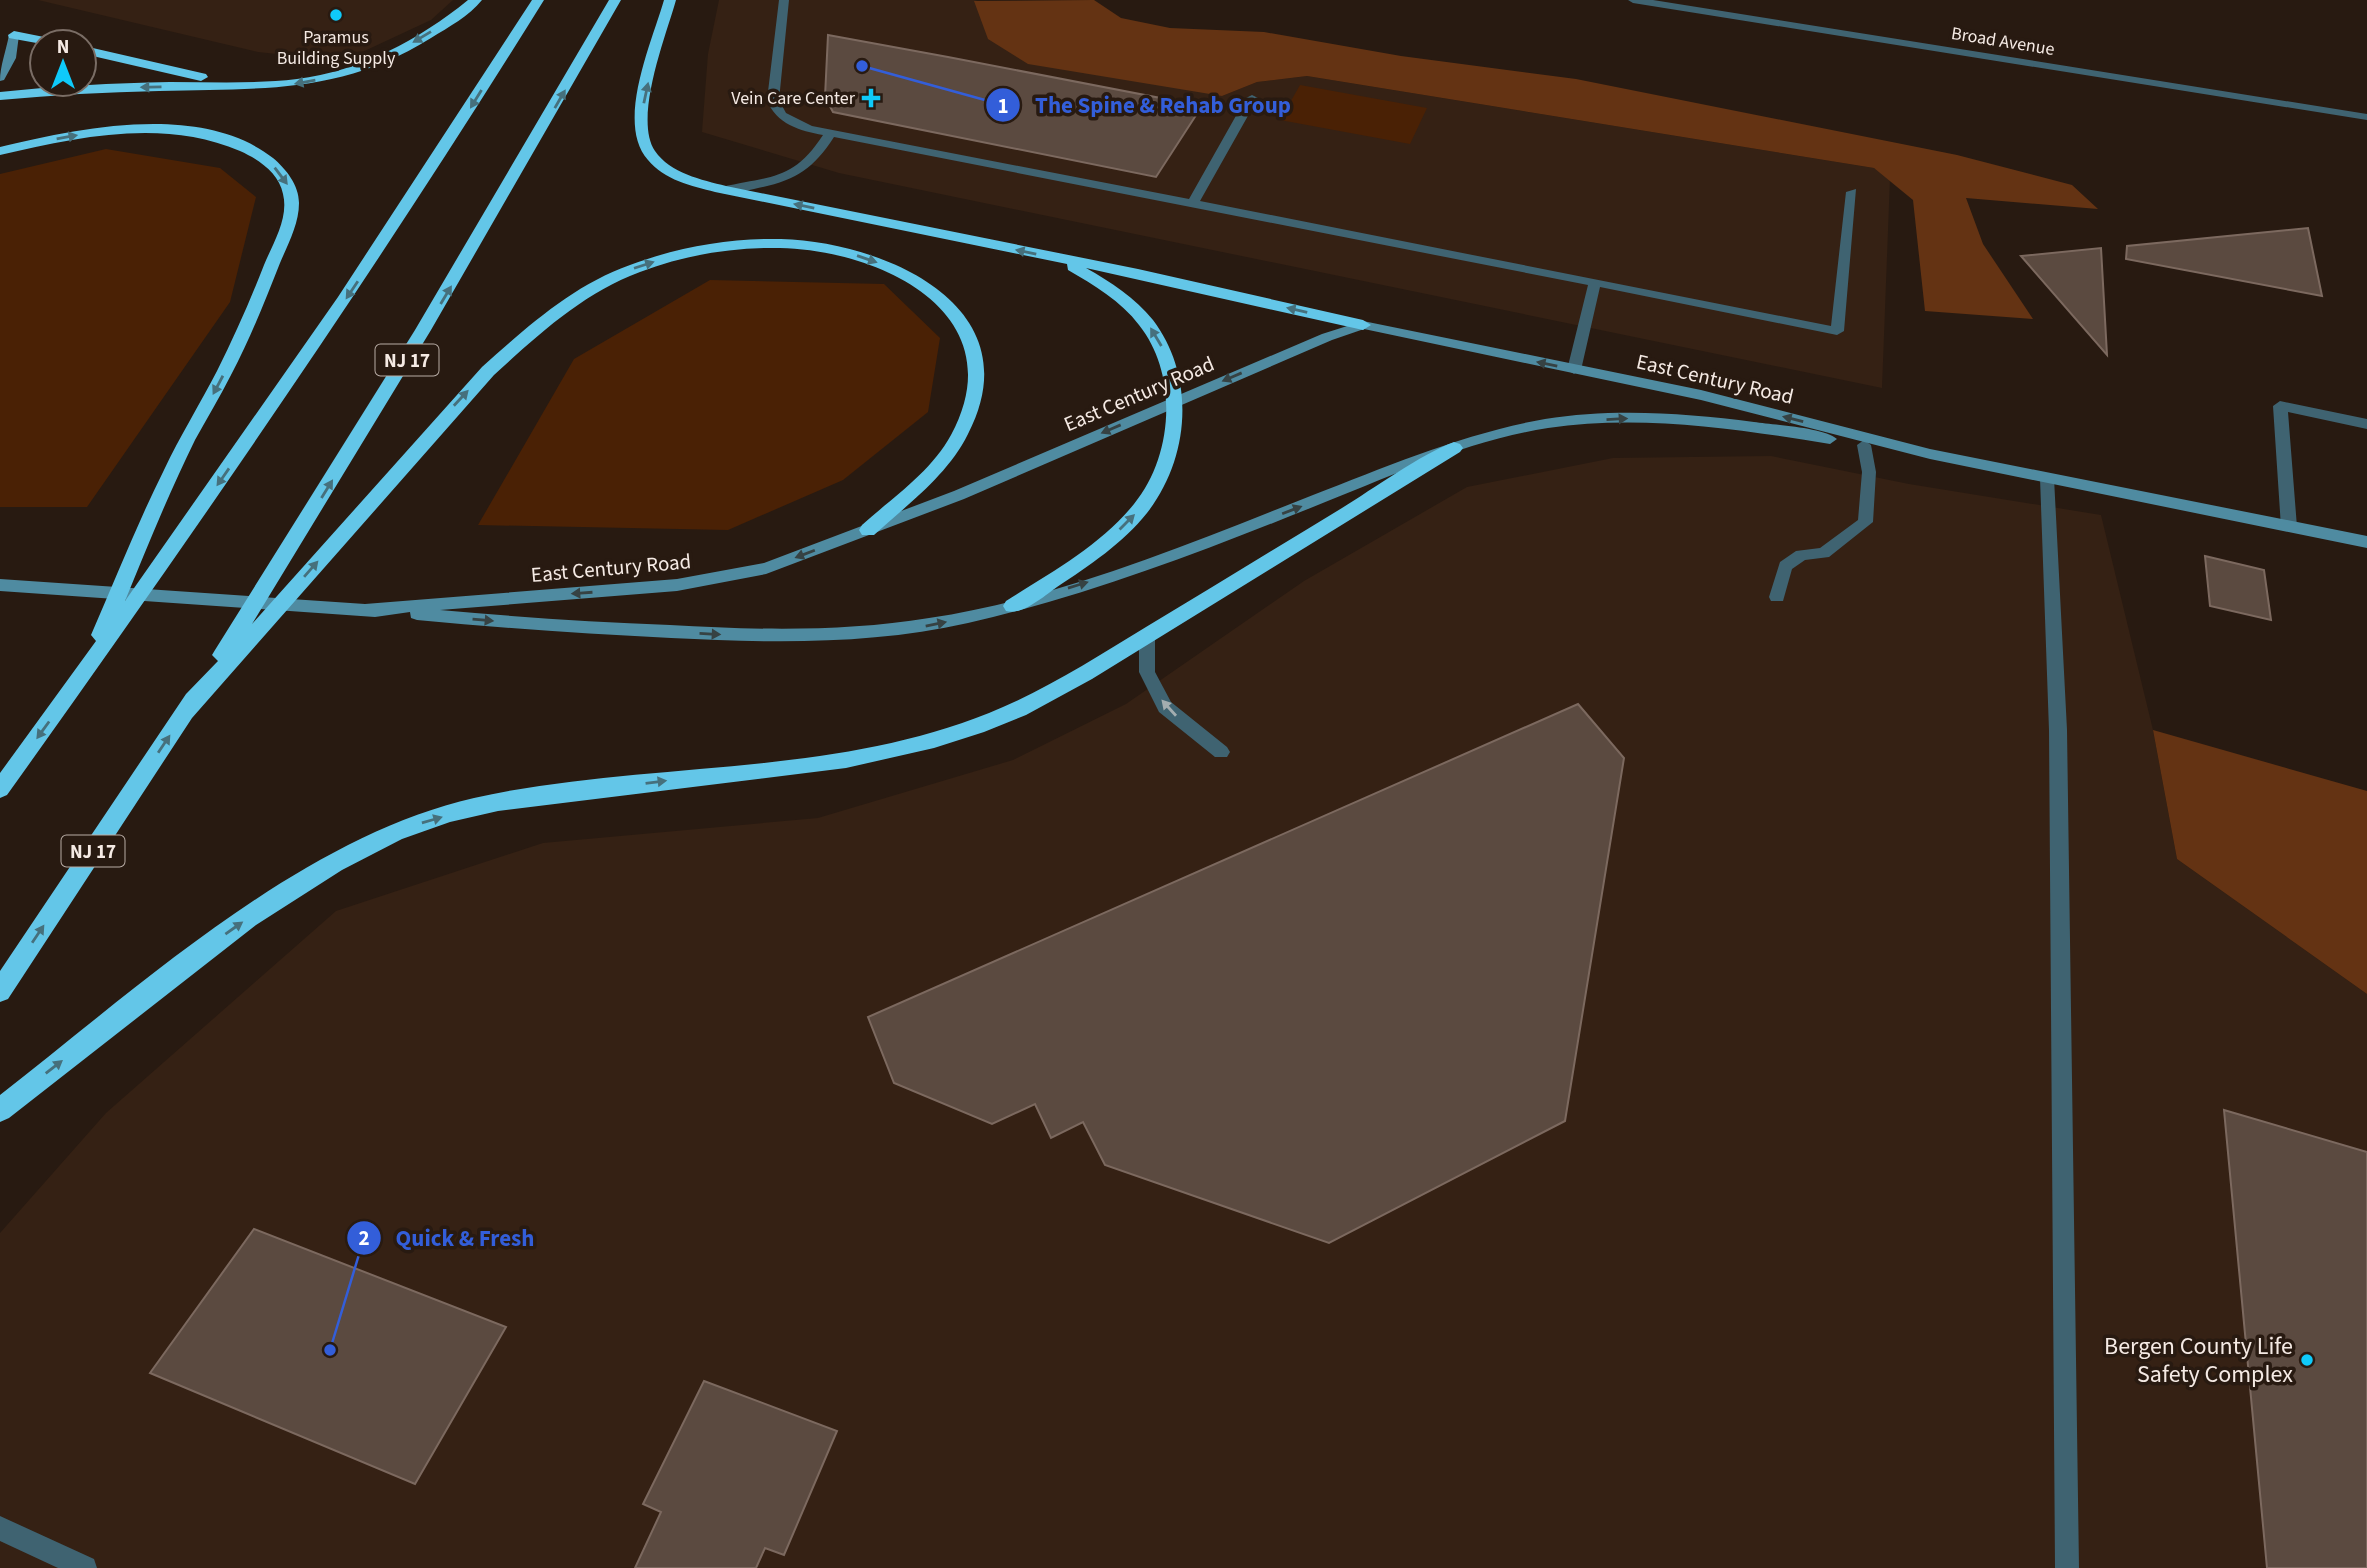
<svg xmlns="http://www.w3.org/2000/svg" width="2367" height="1568" viewBox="0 0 2367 1568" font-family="'Source Sans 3',sans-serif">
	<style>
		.built { fill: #352114 }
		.green { fill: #4a2105 }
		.forest { fill: #643313 }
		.building { fill: #5b4a40; stroke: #7c695f; stroke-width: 2 }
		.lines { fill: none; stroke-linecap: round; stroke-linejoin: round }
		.lane { fill: #3f6371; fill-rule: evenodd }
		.street { fill: #3f6371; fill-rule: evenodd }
		.secondary { fill: #4f8ba1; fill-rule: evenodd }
		.highway { fill: #63c6e8; fill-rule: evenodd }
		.oneway { fill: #46707c }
		.oneway2 { fill: #364243 }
		.oneway3 { fill: #a3adb0 }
		.poi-dot { fill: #0fcafa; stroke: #281a11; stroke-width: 2.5 }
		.labels { text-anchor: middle; stroke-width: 7; stroke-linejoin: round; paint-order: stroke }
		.far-poi-label { font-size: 18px; fill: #f5eae4; stroke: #281a11 }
		.far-street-label { font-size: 18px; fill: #f5eae4; stroke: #281a11 }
		.shield { fill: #281a11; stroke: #b8aca5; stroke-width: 2 }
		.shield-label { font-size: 19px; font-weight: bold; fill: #f5eae4 }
		.street-label { font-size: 21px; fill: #f5eae4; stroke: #281a11 }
		.near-poi-label { font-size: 24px; fill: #f5eae4; stroke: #281a11; text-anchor: end }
		.leader { fill: none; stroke: #335ed9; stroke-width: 2.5 }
		.callout-dot { fill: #335ed9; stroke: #281a11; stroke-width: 2.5 }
		.mark-label { font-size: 21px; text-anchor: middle; font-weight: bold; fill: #fff }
		.callout-label { font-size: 23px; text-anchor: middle; font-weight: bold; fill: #335ed9; stroke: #281a11; stroke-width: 7; stroke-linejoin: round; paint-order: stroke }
	</style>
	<rect width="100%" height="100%" fill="#281a11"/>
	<path class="built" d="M 38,0 L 453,0 L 431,20 L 343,61 L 258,52 Z
		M 719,0 L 975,0 L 1222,96 L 1257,82 L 1307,76 L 1874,168 L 1890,178 L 1882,388 L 839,173 L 702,132 L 708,54 Z
		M 1771,456 L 1909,484 L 2101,515 L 2153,730 L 2177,859 L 2367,994 L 2367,1568 L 0,1568 L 0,1233 L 106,1113 L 336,911 L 543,843 L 818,818 L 1013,760 L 1126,704 L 1304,581 L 1467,487 L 1613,458 Z"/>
	<path class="green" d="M 1300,85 L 1427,108 L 1410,144 L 1280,120 Z
		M 106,149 L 220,168 L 256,197 L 230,302 L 87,507 L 0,507 L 0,174 Z
		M 710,280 L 884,284 L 940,338 L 928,412 L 843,480 L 728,530 L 478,525 L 574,359 Z"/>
	<path class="forest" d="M 1094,0 L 1121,18 L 1170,28 L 1264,32 L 1401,56 L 1576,79 L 1957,155 L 2072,185 L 2098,209 L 1966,198 L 1983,244 L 2033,319 L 1925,311 L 1913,200 L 1874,168 L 1307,76 L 1257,82 L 1222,96 L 1028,64 L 988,39 L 974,1 Z
		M 2153,730 L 2367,791 L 2367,994 L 2177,859 Z"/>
	<path class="building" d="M 828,35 L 948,57 L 1202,106 L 1156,177 L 833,112 L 825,97 Z
		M 2308,228 L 2322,296 L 2126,259 L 2127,246 Z
		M 2101,248 L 2107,355 L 2021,256 Z
		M 2205,556 L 2264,570 L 2271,620 L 2210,606 Z
		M 1578,704 L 1624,758 L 1565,1121 L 1329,1243 L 1105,1165 L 1083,1122 L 1051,1138 L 1035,1104 L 992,1124 L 894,1083 L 868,1017 Z
		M 2224,1110 L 2367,1152 L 2367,1568 L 2267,1568 Z
		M 254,1229 L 506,1327 L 415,1484 L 150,1373 Z
		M 704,1381 L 837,1431 L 784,1555 L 765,1548 L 756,1568 L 635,1568 L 661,1512 L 643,1504 Z"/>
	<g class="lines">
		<path class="lane" d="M 779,0 L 789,0 L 779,100 L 786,113 L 812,126 L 1189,199 L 1246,98 L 1252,95 L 1258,98 L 1200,201 L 1831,326 L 1846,192 L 1856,189 L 1844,331 L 1837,335 L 1600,287 L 1581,370 L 1574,374 L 1567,370 L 1588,285 L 834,137 C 812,171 794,181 754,189 C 744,191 732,194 722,193 L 722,187 C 770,176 793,181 823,135 C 800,131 776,124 767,100 Z
			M 1864,440 L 1871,445 L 1876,472 L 1873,522 L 1829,557 L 1805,560 L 1792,569 L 1783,601 L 1771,601 L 1769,597 L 1780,562 L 1796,551 L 1820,548 L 1858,520 L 1862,472 L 1857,445 Z
			M 2047,473 L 2054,478 L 2067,730 L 2079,1568 L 2055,1568 L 2049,730 L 2040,478 Z
			M 1147,629 L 1155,635 L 1155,672 L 1171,702 L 1227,747 L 1230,752 L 1227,757 L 1215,757 L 1159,712 L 1139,672 L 1139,635 Z
			M 0,1516 L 94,1559 L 97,1568 L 58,1568 L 0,1541 Z"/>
		<path class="street" d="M 1628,0 L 1653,0 L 2367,114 L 2367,120 L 1633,3 Z
			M 2280,401 L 2367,419 L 2367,429 L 2288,412 L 2297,527 L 2289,532 L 2281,527 L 2273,406 Z"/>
		<path class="secondary" d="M 14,32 L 19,35 L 16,58 L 4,80 L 0,81 C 0,66 6,51 9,35 Z
			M 1363,321 L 1701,390 L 1930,449 L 2367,536 L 2367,548 L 1930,459 L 1701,400 L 1364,329 L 1332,340 L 964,499 L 766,574 L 677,591 L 440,610 C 517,617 593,622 670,625 C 757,630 843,632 929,618 C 1061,598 1189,544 1313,495 C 1388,466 1465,433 1545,419 C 1613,408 1686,413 1754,422 C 1774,425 1823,427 1837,439 L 1830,444 C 1738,429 1641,414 1548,428 C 1466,441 1389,477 1313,507 C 1201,552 1087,596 968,623 C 871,645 771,643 671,638 C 586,634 502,628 417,620 L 411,618 L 410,612 L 375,617 L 0,591 L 0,579 L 365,604 L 677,579 L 764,563 L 954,491 L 1322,334 Z"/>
		<path class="highway" d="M 468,0 L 482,0 C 469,16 449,27 431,38 C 340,95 261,88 159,91 C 106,92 53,95 0,100 L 0,92 C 56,86 113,83 170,82 C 212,82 255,84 297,79 C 360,71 419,40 468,0 Z
			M 532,0 L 544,0 C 375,272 193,535 7,795 L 0,798 L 0,773 L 96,641 L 91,635 C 115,580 137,524 164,470 C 180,436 200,404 217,371 C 234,337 250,301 264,265 C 273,243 289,218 283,194 C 279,173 258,159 240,151 C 163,118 78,137 0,155 L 0,147 C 81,128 201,102 273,158 C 286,169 299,185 299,203 C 299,224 288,244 280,263 C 265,301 250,339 231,375 C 220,397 207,418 195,440 C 169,493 147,547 125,601 L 338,297 Z
			M 609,0 L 621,0 L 431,330 L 252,624 L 482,367 C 527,327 573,285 630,265 C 678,247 730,238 781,239 C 884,242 1034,306 968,434 C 947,476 908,504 874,535 L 862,535 L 859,530 L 862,525 C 892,498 931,472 951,435 C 1016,314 881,250 780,248 C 733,247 684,255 640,272 C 583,293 538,335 494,375 L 192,718 L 8,999 L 0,1002 L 0,971 L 186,694 L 218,661 L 212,655 L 215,650 L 415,330 Z
			M 664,0 L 676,0 C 666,36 633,118 655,151 C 670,173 702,180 726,186 L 1138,269 L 1363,320 L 1371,325 L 1363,330 L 1086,268 C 1111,282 1135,298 1153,320 C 1196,377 1190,458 1147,513 C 1123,543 1089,566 1057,587 C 1044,596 1022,616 1006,611 L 1003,606 L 1006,601 C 1050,573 1100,546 1134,504 C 1173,457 1179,375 1139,325 C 1121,301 1094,285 1068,270 L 1067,264 L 715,192 C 692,186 664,180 648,160 C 615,123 652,42 664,0 Z
			M 14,31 L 54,39 L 55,42 L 42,42 L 42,44 L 9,38 L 8,35 Z
			M 84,46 L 206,74 L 208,77 L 201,81 L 84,54 Z
			M 1454,442 L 1460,444 L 1463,448 L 1460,452 L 1092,679 L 1026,715 L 984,732 L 934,748 L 846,768 L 498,811 L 450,822 L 402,839 L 342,870 L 256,925 L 9,1118 L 0,1122 L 0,1095 C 139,987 300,838 474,798 C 643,760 825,779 989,713 C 1044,691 1095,658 1146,627 C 1211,588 1276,548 1342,508 C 1373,489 1421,454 1454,442 Z"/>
	</g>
	<defs><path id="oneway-solid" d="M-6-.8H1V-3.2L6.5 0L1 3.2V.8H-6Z" transform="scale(1.75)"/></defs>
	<g class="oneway">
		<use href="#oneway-solid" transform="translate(422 37) rotate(149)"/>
		<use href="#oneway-solid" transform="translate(305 82) rotate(170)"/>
		<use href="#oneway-solid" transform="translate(151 87) rotate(179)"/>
		<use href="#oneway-solid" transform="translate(646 93) rotate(-78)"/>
		<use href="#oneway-solid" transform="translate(476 99) rotate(122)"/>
		<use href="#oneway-solid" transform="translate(560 99) rotate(-60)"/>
		<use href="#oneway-solid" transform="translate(67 137) rotate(-10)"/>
		<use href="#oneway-solid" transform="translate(281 176) rotate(53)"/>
		<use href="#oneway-solid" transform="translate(804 206) rotate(-168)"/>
		<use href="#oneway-solid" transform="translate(1026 252) rotate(-168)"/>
		<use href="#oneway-solid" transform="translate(867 259) rotate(19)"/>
		<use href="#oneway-solid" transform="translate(644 265) rotate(-18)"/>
		<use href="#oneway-solid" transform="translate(352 290) rotate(124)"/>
		<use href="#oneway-solid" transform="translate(446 295) rotate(-59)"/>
		<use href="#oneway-solid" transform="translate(1297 310) rotate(-167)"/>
		<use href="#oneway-solid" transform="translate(1156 337) rotate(-121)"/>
		<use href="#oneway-solid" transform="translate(218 385) rotate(118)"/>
		<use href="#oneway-solid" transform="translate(461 398) rotate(-47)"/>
		<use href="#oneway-solid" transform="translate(223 477) rotate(125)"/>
		<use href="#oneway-solid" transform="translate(327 489) rotate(-58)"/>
		<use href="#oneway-solid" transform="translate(1127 522) rotate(-45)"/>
		<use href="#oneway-solid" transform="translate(311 569) rotate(-49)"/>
		<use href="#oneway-solid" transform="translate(43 730) rotate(126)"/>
		<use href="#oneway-solid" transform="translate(164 744) rotate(-56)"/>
		<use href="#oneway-solid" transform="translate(656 782) rotate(-7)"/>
		<use href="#oneway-solid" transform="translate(432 820) rotate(-16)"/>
		<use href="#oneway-solid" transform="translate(234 928) rotate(-35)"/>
		<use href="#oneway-solid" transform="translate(38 934) rotate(-56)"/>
		<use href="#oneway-solid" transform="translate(54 1067) rotate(-38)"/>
	</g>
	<g class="oneway2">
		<use href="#oneway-solid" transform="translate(1547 364) rotate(-168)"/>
		<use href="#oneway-solid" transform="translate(1232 377) rotate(157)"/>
		<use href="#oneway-solid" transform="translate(1617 419) rotate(-3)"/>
		<use href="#oneway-solid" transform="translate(1793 419) rotate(-166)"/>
		<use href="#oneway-solid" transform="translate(1111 429) rotate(157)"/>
		<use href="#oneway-solid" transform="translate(1292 510) rotate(-21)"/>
		<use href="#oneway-solid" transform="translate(805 554) rotate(159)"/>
		<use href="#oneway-solid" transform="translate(1078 585) rotate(-17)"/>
		<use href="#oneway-solid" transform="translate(582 593) rotate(176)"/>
		<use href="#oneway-solid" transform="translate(483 620) rotate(5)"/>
		<use href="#oneway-solid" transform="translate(936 624) rotate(-11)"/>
		<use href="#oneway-solid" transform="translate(710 634) rotate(3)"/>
	</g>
	<use class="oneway3" href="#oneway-solid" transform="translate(1169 708) rotate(-132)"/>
	<g class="poi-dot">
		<circle cx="336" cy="15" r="7"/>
		<path d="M867.5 87.5h7v7h7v7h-7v7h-7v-7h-7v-7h7z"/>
		<circle cx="2307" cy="1360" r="7"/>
	</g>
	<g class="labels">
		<g class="far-poi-label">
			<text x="336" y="43">Paramus<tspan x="336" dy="21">Building Supply</tspan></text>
			<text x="855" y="104" text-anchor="end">Vein Care Center</text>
		</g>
		<g class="far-street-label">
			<text transform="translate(2003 41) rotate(9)" y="6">Broad Avenue</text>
		</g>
		<g class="shield">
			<rect x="375.5" y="344.5" width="63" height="31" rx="5"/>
			<rect x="61.5" y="835.5" width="63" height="31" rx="5"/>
		</g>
		<g class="shield-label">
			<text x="407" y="367">NJ 17</text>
			<text x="93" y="858">NJ 17</text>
		</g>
		<g class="street-label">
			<text transform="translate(1715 379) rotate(13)" y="7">East Century Road</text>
			<text transform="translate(1139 394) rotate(-23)" y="7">East Century Road</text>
			<text transform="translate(611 568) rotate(-5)" y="7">East Century Road</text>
		</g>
		<g class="near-poi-label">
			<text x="2293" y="1354">Bergen County Life<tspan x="2293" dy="28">Safety Complex</tspan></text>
		</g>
	</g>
	<path class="leader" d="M862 66L1003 105M330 1350L364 1238"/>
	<g class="callout-dot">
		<circle cx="862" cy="66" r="7"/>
		<circle cx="330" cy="1350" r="7"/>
		<circle cx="1003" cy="105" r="18"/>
		<circle cx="364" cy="1238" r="18"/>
	</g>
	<g class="mark-label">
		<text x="1003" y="113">1</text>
		<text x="364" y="1245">2</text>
	</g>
	<g class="callout-label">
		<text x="1163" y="113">The Spine &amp; Rehab Group</text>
		<text x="465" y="1246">Quick &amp; Fresh</text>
	</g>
	<g transform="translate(63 63)"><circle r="33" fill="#281a11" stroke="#7a6d65" stroke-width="2"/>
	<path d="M0-5L12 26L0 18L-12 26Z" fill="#0fcafa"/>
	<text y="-10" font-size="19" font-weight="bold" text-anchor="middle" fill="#f5eae4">N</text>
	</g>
</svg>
